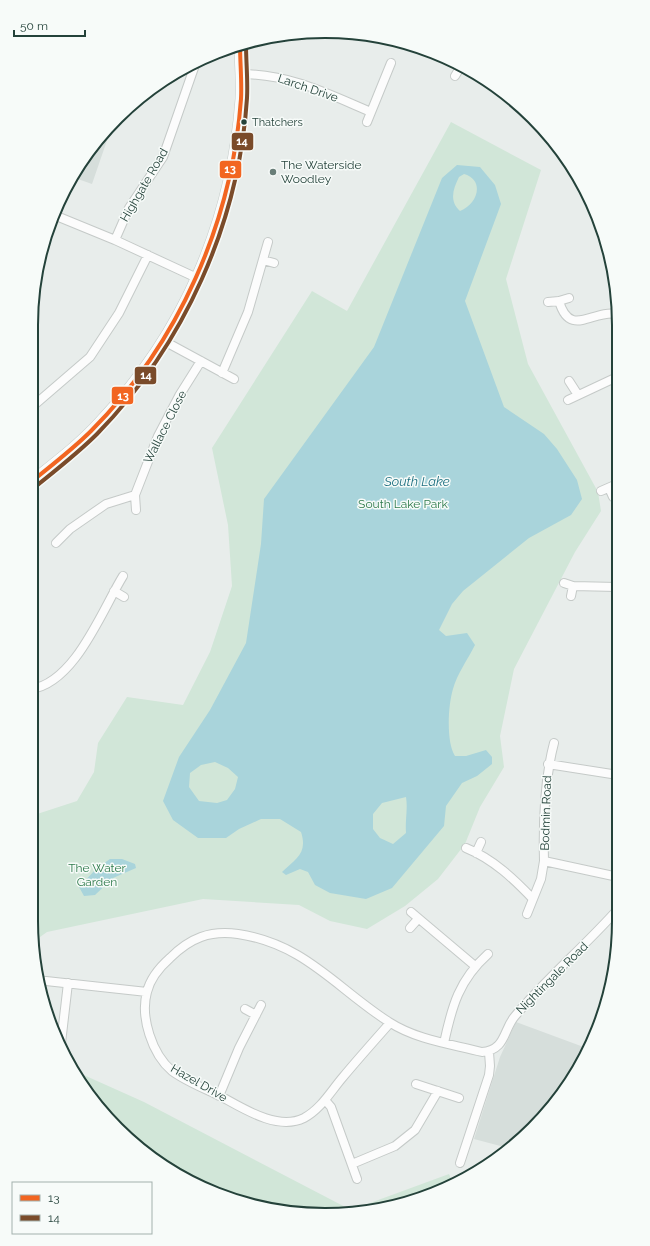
<svg xmlns="http://www.w3.org/2000/svg" width="650" height="1246" viewBox="0 0 650 1246" font-family="Raleway,sans-serif">
	<style>
		.built { fill: #d6dedb }
		.green { fill: #d1e6d8 }
		.water { fill: #a9d4db; fill-rule: evenodd }
		.lines { fill: none; stroke-linecap: round; stroke-linejoin: round }
		.street-casing { stroke: #c5cac8; stroke-width: 10 }
		.secondary-casing { stroke: #c3cbc8; stroke-width: 12 }
		.street { stroke: #fcfcfc; stroke-width: 8 }
		.secondary { stroke: #fcfcfc; stroke-width: 11 }
		.bus-1-casing { stroke: #f7fbf9; stroke-width: 7 }
		.bus-2-casing { stroke: #f7fbf9; stroke-width: 7 }
		.bus-1 { stroke: #f26521; stroke-width: 4 }
		.bus-2 { stroke: #7a4b2a; stroke-width: 4 }
		.bus-dot { fill: #24423a; stroke: #f7fbf9; stroke-width: 1.5 }
		.poi-dot { fill: #697e78; stroke: #f7fbf9; stroke-width: 1.5 }
		.labels { text-anchor: middle; stroke-width: 3; stroke-linejoin: round; paint-order: stroke }
		.bus-label { font-size: 11px; fill: #24423a; stroke: #f7fbf9; text-anchor: start }
		.street-label { font-size: 12px; fill: #24423a; stroke: #f7fbf9 }
		.poi-label { font-size: 12px; fill: #24423a; stroke: #f7fbf9; text-anchor: start }
		.park-label { font-size: 12px; fill: #2d7a4b; stroke: #f7fbf9 }
		.water-label { font-size: 13px; font-style: italic; fill: #1c6f80; stroke: #f7fbf9 }
		.rim { fill: none; stroke: #24423a; stroke-width: 2 }
		.line-badge { stroke: #f7fbf9; stroke-width: 1.5 }
		.badge-label { font-size: 11px; text-anchor: middle; font-weight: bold; fill: #fff }
	</style>
	<rect width="100%" height="100%" fill="#e8edeb"/>
	<path class="built" d="M 113,123 L 92,184 L 72,177 L 92,146 Z
		M 516,1022 L 589,1049 L 558,1100 L 519,1142 L 508,1148 L 474,1139 L 500,1057 Z"/>
	<path class="green" d="M 451,122 L 541,170 L 506,279 L 528,364 L 598,492 L 601,511 L 575,552 L 514,669 L 500,736 L 504,767 L 480,807 L 465,844 L 438,879 L 405,906 L 367,929 L 330,921 L 299,905 L 203,899 L 47,932 L 40,937 L 38,960 L 31,921 L 31,816 L 77,801 L 94,772 L 98,743 L 127,697 L 183,705 L 210,652 L 232,586 L 228,525 L 212,448 L 312,291 L 347,311 Z
		M 77,1072 L 144,1102 L 351,1210 L 449,1174 L 453,1183 L 438,1193 L 344,1214 L 249,1205 L 162,1166 L 92,1100 Z"/>
	<path class="water" d="M 457,165 L 480,167 L 495,185 L 501,204 L 465,301 L 504,407 L 544,434 L 557,449 L 577,480 L 582,499 L 571,515 L 529,538 L 463,591 L 452,604 L 439,630 L 446,636 L 467,633 L 475,645 C 468,659 457,674 453,689 C 448,705 446,742 455,756 L 466,756 L 486,750 L 492,757 L 492,764 L 477,776 L 462,783 L 446,806 L 444,826 L 392,888 L 366,899 L 330,893 L 315,885 L 308,872 L 300,869 L 286,875 L 282,872 C 296,859 308,853 301,832 L 280,819 L 261,819 L 239,829 L 226,838 L 198,838 L 173,820 L 163,801 L 179,757 L 210,710 L 246,643 L 261,544 L 264,499 L 374,347 L 442,178 ZM 464,174 C 485,180 478,204 460,211 C 449,201 453,189 459,177 ZM 215,762 L 228,768 L 238,777 L 235,789 L 227,800 L 217,803 L 199,801 L 189,787 L 190,773 L 201,765 ZM 406,797 C 408,809 405,820 406,833 L 393,844 L 380,838 L 373,829 L 373,814 L 382,803 Z
		M 110,859 L 122,859 L 135,864 L 136,868 L 113,878 L 95,895 L 84,896 L 79,887 L 97,868 Z"/>
	<g class="lines">
		<defs>
			<path id="street" d="M 242,74 C 292,75 326,93 371,112
				M 455,76 L 461,66
				M 367,122 L 391,63
				M 54,215 L 115,240 L 197,278
				M 115,240 L 129,208 L 163,157 L 196,62
				M 263,260 L 274,263
				M 569,298 L 559,301 C 570,339 593,309 617,314
				M 548,302 L 559,301
				M 164,341 L 234,379
				M 222,373 L 248,312 L 268,242
				M 569,381 L 578,395
				M 568,400 L 617,377
				M 32,407 L 90,357 L 119,313 L 148,255
				M 609,488 L 613,497
				M 601,491 L 617,484
				M 136,510 L 135,495 L 158,436 L 179,396 L 201,361
				M 56,543 L 70,529 L 106,504 L 135,495
				M 564,583 L 573,586 L 617,587
				M 114,591 L 124,597
				M 571,596 L 573,586
				M 31,689 C 75,683 102,610 123,576
				M 554,743 C 544,781 543,822 544,861 L 618,877
				M 548,764 L 618,775
				M 466,848 C 493,859 514,879 533,899 L 541,879 L 544,861
				M 476,853 L 481,842
				M 411,912 L 475,966
				M 527,914 L 533,899
				M 410,928 L 418,919
				M 46,981 L 147,992
				M 245,1009 L 256,1015
				M 390,1023 C 374,1041 358,1059 343,1077 C 331,1091 321,1109 304,1118 C 278,1131 244,1109 222,1097 C 206,1089 187,1082 172,1071 C 152,1054 140,1017 147,992 C 150,979 161,966 170,958 C 190,938 210,930 238,934 C 305,944 336,988 389,1022 C 417,1040 451,1044 482,1052 C 506,1050 503,1030 515,1016 C 547,978 585,946 618,909
				M 61,1043 L 68,983
				M 444,1043 C 452,1006 459,980 488,954
				M 416,1084 L 459,1098
				M 219,1096 L 239,1048 L 261,1005
				M 325,1100 L 331,1107 L 357,1179
				M 460,1163 L 489,1075 L 490,1066 L 489,1052
				M 352,1164 L 395,1146 L 415,1130 L 438,1091"/>
			<path id="secondary" d="M 31,482 C 55,463 79,445 100,422 C 184,333 232,222 241,99 C 242,80 240,63 240,44"/>
		</defs>
		<use href="#street" class="street-casing"/>
		<use href="#secondary" class="secondary-casing"/>
		<use href="#street" class="street"/>
		<use href="#secondary" class="secondary"/>
		<defs>
			<path id="bus-1" d="M 31,482 C 52,465 73,449 91,431 C 179,343 232,222 241,99 C 242,81 240,62 240,44"/>
			<path id="bus-2" d="M 35,487 C 56,470 78,453 97,434 C 184,345 239,223 247,98 C 248,80 246,62 246,44"/>
		</defs>
		<use href="#bus-1" class="bus-1-casing"/>
		<use href="#bus-2" class="bus-2-casing"/>
		<use href="#bus-1" class="bus-1"/>
		<use href="#bus-2" class="bus-2"/>
	</g>
	<circle class="bus-dot" cx="244" cy="122" r="3.5"/>
	<circle class="poi-dot" cx="273" cy="172" r="4"/>
	<g class="labels">
		<g class="bus-label">
			<text x="252" y="126">Thatchers</text>
		</g>
		<g class="street-label">
			<text transform="translate(308 88) rotate(19)" y="4">Larch Drive</text>
			<text transform="translate(144 185) rotate(-60)" y="4">Highgate Road</text>
			<text transform="translate(165 427) rotate(-63)" y="4">Wallace Close</text>
			<text transform="translate(546 813) rotate(-88)" y="4">Bodmin Road</text>
			<text transform="translate(552 978) rotate(-45)" y="4">Nightingale Road</text>
			<text transform="translate(199 1083) rotate(30)" y="4">Hazel Drive</text>
		</g>
		<g class="poi-label">
			<text x="281" y="169">The Waterside<tspan x="281" dy="14">Woodley</tspan></text>
		</g>
		<g class="park-label">
			<text x="403" y="508">South Lake Park</text>
			<text x="97" y="872">The Water<tspan x="97" dy="14">Garden</tspan></text>
		</g>
		<g class="water-label">
			<text x="417" y="486">South Lake</text>
		</g>
	</g>
	<path d="M0 0H650V1246H0ZM325 38H325A287 287 0 0 1 612 325V921A287 287 0 0 1 325 1208H325A287 287 0 0 1 38 921V325A287 287 0 0 1 325 38Z" fill="#f7fbf9" fill-rule="evenodd"/>
	<path class="rim" d="M325 38H325A287 287 0 0 1 612 325V921A287 287 0 0 1 325 1208H325A287 287 0 0 1 38 921V325A287 287 0 0 1 325 38Z"/>
	<g class="line-badge">
		<rect x="231" y="132" width="23" height="19" rx="4" fill="#7a4b2a"/>
		<rect x="219" y="160" width="23" height="19" rx="4" fill="#f26521"/>
		<rect x="134" y="366" width="23" height="19" rx="4" fill="#7a4b2a"/>
		<rect x="111" y="386" width="23" height="19" rx="4" fill="#f26521"/>
	</g>
	<g class="badge-label">
		<text x="242" y="145">14</text>
		<text x="230" y="173">13</text>
		<text x="146" y="379">14</text>
		<text x="123" y="400">13</text>
	</g>
	<rect x="12" y="1182" width="140" height="52" fill="#f7fbf9" stroke="#a3b1ad"/>
	<rect x="20" y="1195" width="20" height="6" fill="#f26521" stroke="#a3b1ad"/>
	<text x="48" y="1202" font-size="12" fill="#24423a">13</text>
	<rect x="20" y="1215" width="20" height="6" fill="#7a4b2a" stroke="#a3b1ad"/>
	<text x="48" y="1222" font-size="12" fill="#24423a">14</text>
	<path d="M14 30v6h71v-6" fill="none" stroke="#24423a" stroke-width="2"/>
	<text x="20" y="30" font-size="12" fill="#24423a" stroke="#f7fbf9" stroke-width="3" paint-order="stroke">50 m</text>
</svg>
